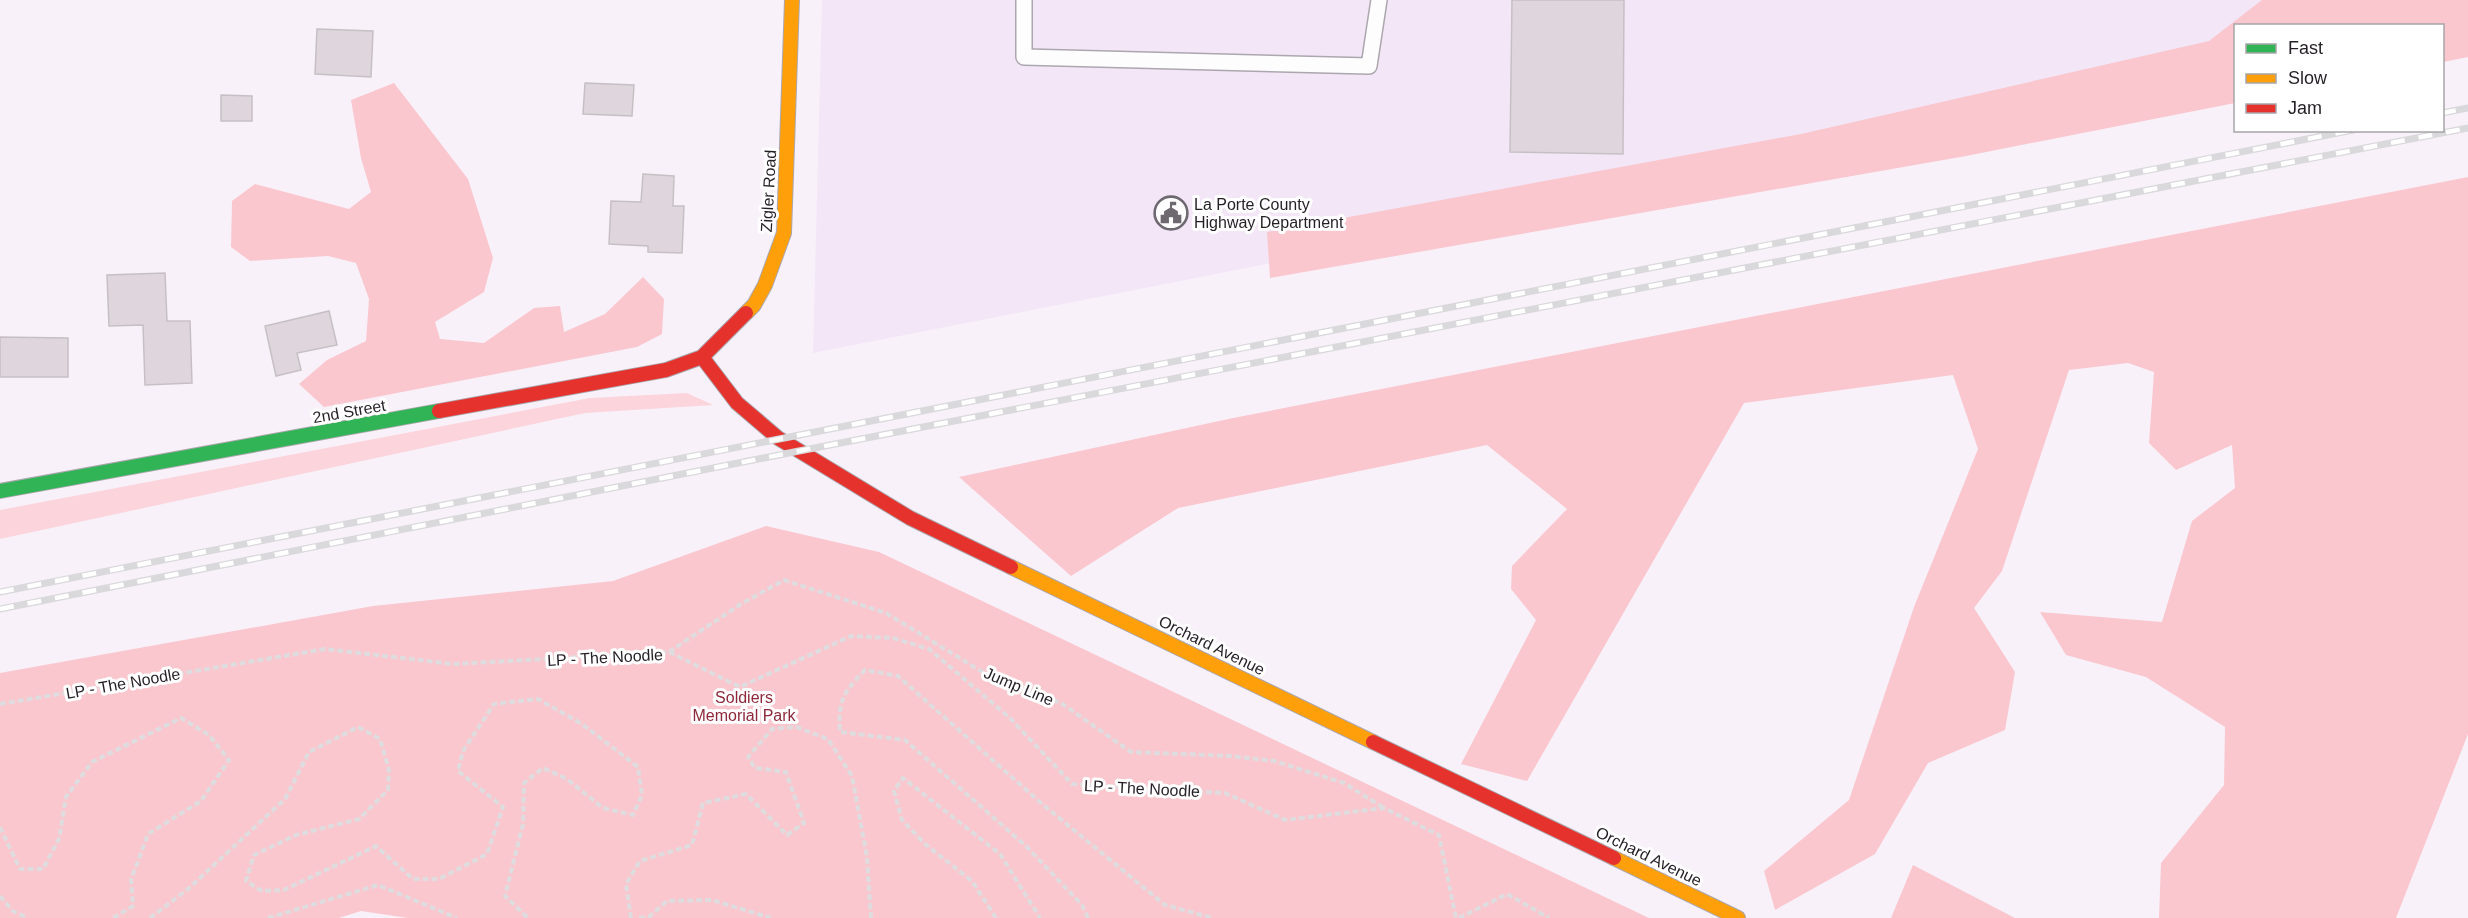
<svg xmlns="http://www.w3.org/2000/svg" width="2468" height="918" viewBox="0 0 2468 918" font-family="Helvetica,sans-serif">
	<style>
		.built { fill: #f3e6f7 }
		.green { fill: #fcd4db }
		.forest { fill: #fac7ce }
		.building { fill: #ded6dc; stroke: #c6c0c5; stroke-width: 1.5 }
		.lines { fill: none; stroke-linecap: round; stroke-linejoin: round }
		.lane-casing { stroke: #aca7ae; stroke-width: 18 }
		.fast-casing { stroke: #aca7ae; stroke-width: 16 }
		.slow-casing { stroke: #aca7ae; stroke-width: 16 }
		.jam-casing { stroke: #aca7ae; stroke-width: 16 }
		.path { stroke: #dedcde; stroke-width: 4; stroke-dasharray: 6 3; stroke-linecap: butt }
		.lane { stroke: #fefdfe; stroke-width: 15 }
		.fast { stroke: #30b455; stroke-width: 14 }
		.slow { stroke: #ff9f0a; stroke-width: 14 }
		.jam { stroke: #e5322d; stroke-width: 14 }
		.rail-casing { stroke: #d9d8da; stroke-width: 7 }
		.rail { stroke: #fff; stroke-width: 4.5; stroke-dasharray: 14; stroke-linecap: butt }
		.labels { text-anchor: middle; stroke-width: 6; stroke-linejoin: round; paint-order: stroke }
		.street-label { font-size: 16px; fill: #241f25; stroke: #fff }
		.poi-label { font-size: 16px; fill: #241f25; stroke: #fff; text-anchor: start }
		.park-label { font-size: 16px; fill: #8d293a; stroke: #fff }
	</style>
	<rect width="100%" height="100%" fill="#f8f1fa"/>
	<path class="built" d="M 822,0 L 2468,0 L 2442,26 L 2236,26 L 2235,74 L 813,353 Z"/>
	<path class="green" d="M 687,393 L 713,405 L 585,413 L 0,539 L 0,510 L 590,398 Z"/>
	<path class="forest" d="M 2262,0 L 2468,0 L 2468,57 L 2443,62 L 2442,26 L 2236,26 L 2235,103 L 1966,156 L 1270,278 L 1267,232 L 1801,134 L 2209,41 Z
		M 394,83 L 468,179 L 493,258 L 484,292 L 435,322 L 440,339 L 484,343 L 534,308 L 560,306 L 564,332 L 605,314 L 643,277 L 664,299 L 662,334 L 637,347 L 324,407 L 299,384 L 327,360 L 366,341 L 369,299 L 356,263 L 328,256 L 250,261 L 231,247 L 232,201 L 255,184 L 349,209 L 371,192 L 361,158 L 351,100 Z
		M 2468,177 L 2468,734 L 2396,918 L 2159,918 L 2161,863 L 2224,785 L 2225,727 L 2146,677 L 2066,655 L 2040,612 L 2162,622 L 2192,521 L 2235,488 L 2232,445 L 2176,470 L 2149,443 L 2154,372 L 2128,363 L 2069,370 L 2002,571 L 1974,608 L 2015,672 L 2005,730 L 1928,763 L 1875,854 L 1775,910 L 1764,871 L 1849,800 L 1914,607 L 1978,449 L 1953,375 L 1744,403 L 1527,781 L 1461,764 L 1536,620 L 1511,589 L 1512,566 L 1567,509 L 1487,445 L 1178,508 L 1071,576 L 959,477 L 1233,418 Z
		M 766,526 L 879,552 L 1649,918 L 408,918 L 361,911 L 339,918 L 0,918 L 0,673 L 373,606 L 613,581 Z
		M 1913,865 L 2015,918 L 1891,918 Z"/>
	<path class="building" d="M 1512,0 L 1624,0 L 1623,154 L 1510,152 Z
		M 317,29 L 373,31 L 371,77 L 315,74 Z
		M 585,83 L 634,85 L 632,116 L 583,114 Z
		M 221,95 L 252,96 L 252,121 L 221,121 Z
		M 643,174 L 674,176 L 673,206 L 684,206 L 682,253 L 648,252 L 648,246 L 609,244 L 611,201 L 641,202 Z
		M 165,273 L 167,321 L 190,321 L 192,383 L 145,385 L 143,325 L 109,326 L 107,275 Z
		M 329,311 L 337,345 L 297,353 L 301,370 L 276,376 L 265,326 Z
		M 0,337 L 68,338 L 68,377 L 0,377 Z"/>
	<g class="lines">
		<defs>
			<path id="lane" d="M 1024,0 L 1024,57 L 1369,66 L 1379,0"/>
			<path id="fast" d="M 0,491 L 439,411"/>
			<path id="slow" d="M 746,313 L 754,305 L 765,285 L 784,233 L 792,0
				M 1011,567 L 1373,742
				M 1614,858 L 1738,918"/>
			<path id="jam" d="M 702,357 L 737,403 L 778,438 L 910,518 L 1011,567
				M 439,411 L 666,370 L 702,357 L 746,313
				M 1373,742 L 1614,858"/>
		</defs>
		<use href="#lane" class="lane-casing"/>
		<use href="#fast" class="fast-casing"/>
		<use href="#slow" class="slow-casing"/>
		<use href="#jam" class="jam-casing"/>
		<path class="path" d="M 669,652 L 741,604 L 784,580 L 886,613 L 989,676 L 1061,703 L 1131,752 L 1231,756 L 1274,761 L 1344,783 L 1384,808
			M 0,704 L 325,649 L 453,664 L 669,652 L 740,687 L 851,636 L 893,638 L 929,649 L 1010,718 L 1072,784 L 1225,793 L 1285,820 L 1384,808 L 1439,835 L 1456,918
			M 0,827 L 20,869 L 43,869 L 59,839 L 66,797 L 92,762 L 181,718 L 209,735 L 229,760 L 201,801 L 148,834 L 131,880 L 133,906 L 113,918
			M 0,896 L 13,911 L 28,918
			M 150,918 L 188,889 L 285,799 L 309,752 L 358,727 L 380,739 L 389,770 L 388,790 L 359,819 L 296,835 L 254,855 L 246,881 L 262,891 L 284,890 L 376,846 L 413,879 L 439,879 L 487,854 L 503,807 L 458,771 L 463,751 L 494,704 L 538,699 L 582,724 L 638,767 L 642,795 L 633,815 L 603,808 L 567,779 L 543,768 L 524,783 L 523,824 L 505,896 L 528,918
			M 268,918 L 378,885 L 457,918
			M 631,918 L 626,884 L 640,861 L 692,845 L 703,803 L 746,794 L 787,835 L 804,823 L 786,772 L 755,768 L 748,757 L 772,729 L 796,727 L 828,739 L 852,776 L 867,857 L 871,918
			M 639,918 L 650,916 L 667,901 L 712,900 L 771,918
			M 996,918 L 972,881 L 925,844 L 902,820 L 894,791 L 903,778 L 1000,854 L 1040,918
			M 1088,918 L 1082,905 L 1027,847 L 905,740 L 840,732 C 838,700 843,693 865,670 L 898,676 L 1041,803 L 1165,905 L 1213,918
			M 1459,918 L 1507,894 L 1549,918"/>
		<use href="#lane" class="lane"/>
		<use href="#fast" class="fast"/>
		<use href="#slow" class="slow"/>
		<use href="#jam" class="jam"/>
		<defs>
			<path id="rail" d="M 2442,113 L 2468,108
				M 0,592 L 2353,130
				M 0,609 L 799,451 L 2468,128"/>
		</defs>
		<use href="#rail" class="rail-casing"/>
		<use href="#rail" class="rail"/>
	</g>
	<defs>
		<symbol id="civic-ring" viewBox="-11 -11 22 22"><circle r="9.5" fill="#fff" stroke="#6e6870" stroke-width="1.5"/><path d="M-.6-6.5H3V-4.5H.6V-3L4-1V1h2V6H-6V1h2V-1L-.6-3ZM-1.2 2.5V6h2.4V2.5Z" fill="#6e6870"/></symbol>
	</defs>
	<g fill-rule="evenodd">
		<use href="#civic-ring" x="1152" y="194" width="38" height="38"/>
	</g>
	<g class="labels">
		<g class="street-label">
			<text transform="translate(768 191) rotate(-87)" y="6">Zigler Road</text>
			<text transform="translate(349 411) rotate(-10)" y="6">2nd Street</text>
			<text transform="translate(1212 645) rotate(26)" y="6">Orchard Avenue</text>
			<text transform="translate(605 657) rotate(-3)" y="6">LP - The Noodle</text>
			<text transform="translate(123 683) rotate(-10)" y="6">LP - The Noodle</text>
			<text transform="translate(1019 686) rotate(23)" y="6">Jump Line</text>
			<text transform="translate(1142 788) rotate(3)" y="6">LP - The Noodle</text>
			<text transform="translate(1649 856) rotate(26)" y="6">Orchard Avenue</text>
		</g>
		<g class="poi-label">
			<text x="1194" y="210">La Porte County<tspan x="1194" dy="18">Highway Department</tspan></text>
		</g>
		<g class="park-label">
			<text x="744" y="703">Soldiers<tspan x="744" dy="18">Memorial Park</tspan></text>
		</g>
	</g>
	<rect x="2234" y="24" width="210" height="108" fill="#ffffff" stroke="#a7a5a8" stroke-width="1.5"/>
	<rect x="2246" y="44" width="30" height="9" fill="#30b455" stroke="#a7a5a8" stroke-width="1.5"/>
	<text x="2288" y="54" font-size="18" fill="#241f25">Fast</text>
	<rect x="2246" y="74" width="30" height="9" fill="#ff9f0a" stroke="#a7a5a8" stroke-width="1.5"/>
	<text x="2288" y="84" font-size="18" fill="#241f25">Slow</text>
	<rect x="2246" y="104" width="30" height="9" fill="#e5322d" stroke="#a7a5a8" stroke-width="1.5"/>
	<text x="2288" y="114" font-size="18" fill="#241f25">Jam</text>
</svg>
